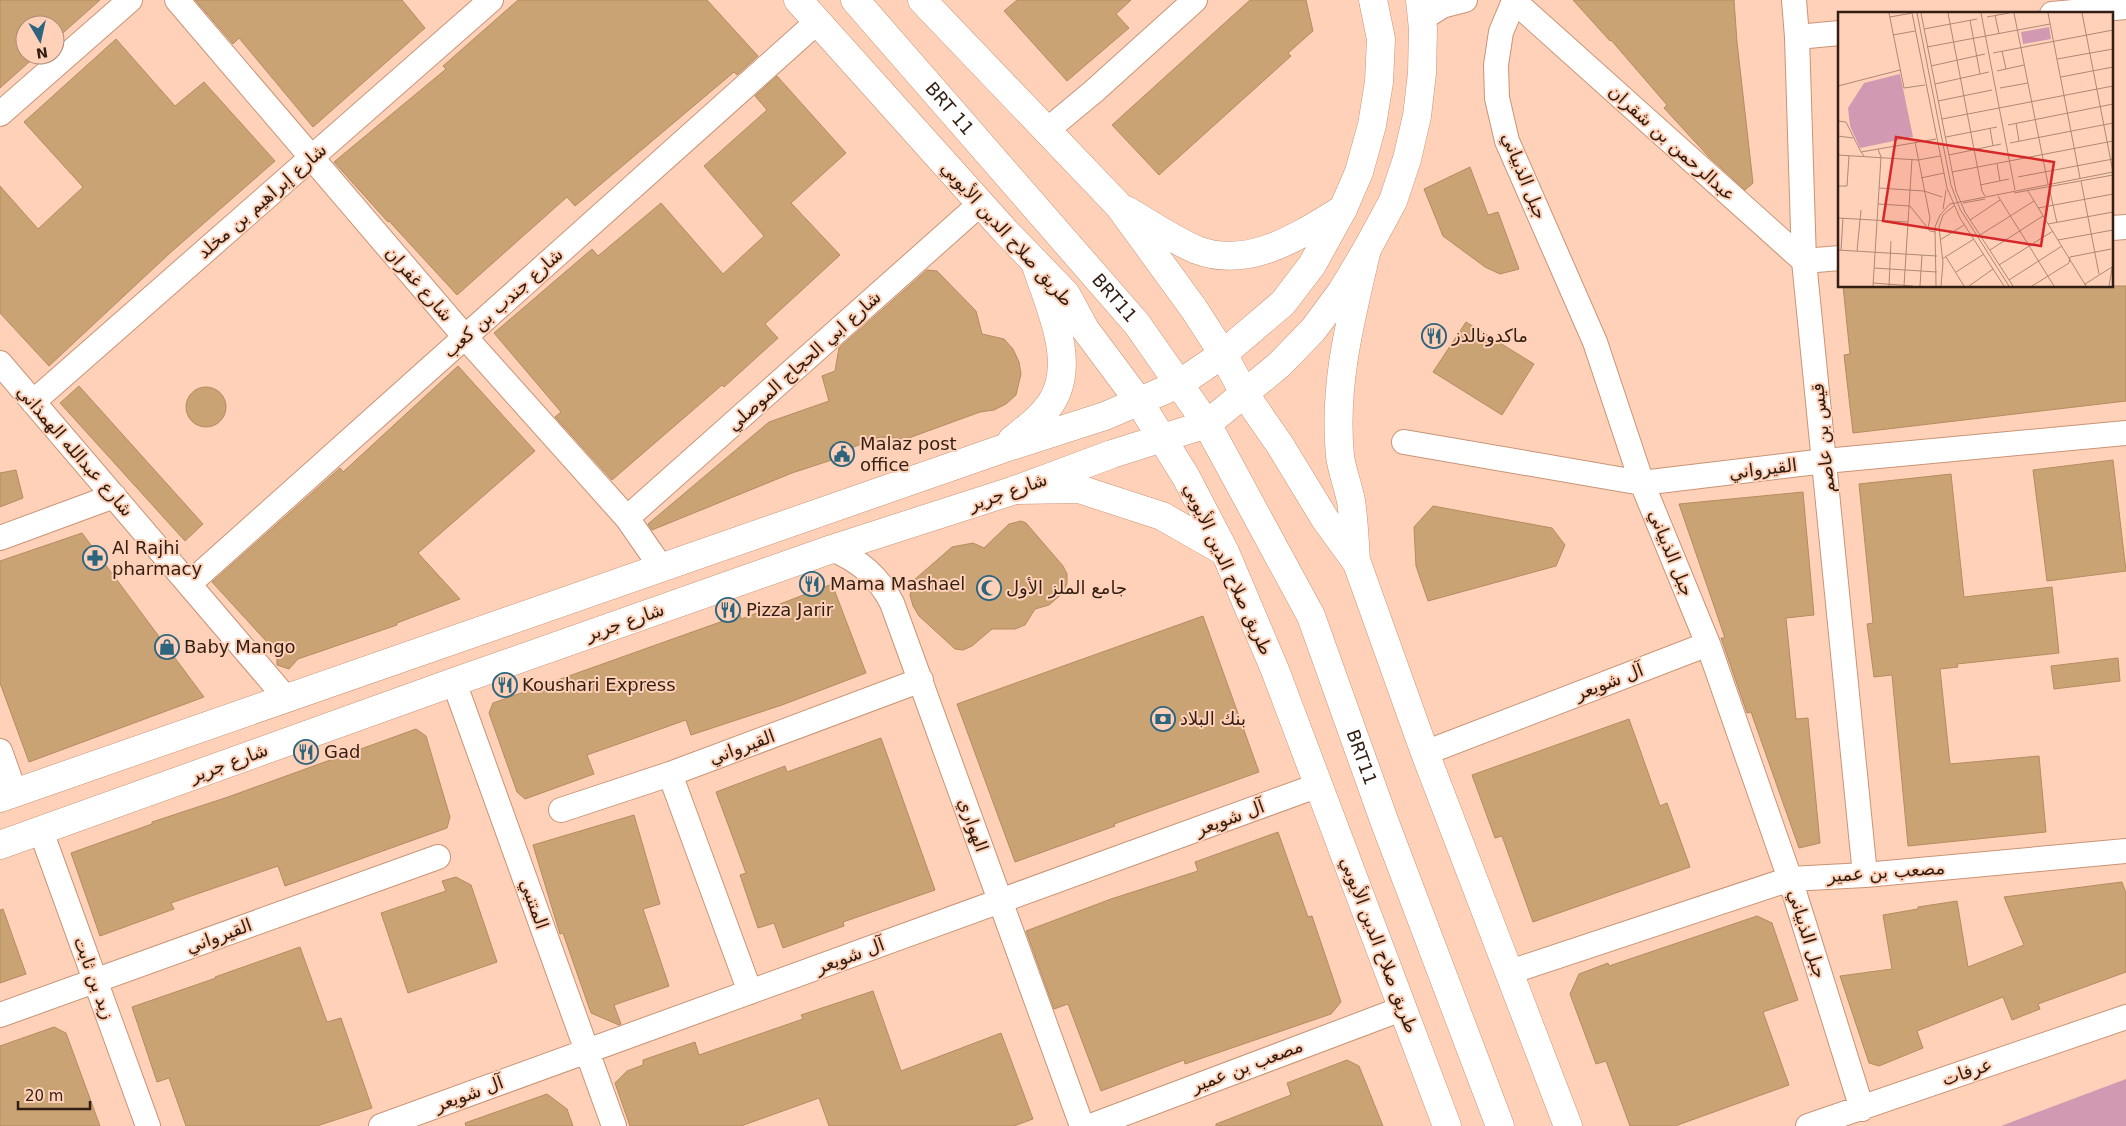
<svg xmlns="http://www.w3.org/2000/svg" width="2126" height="1126" viewBox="0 0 2126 1126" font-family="'DejaVu Sans',Cairo,sans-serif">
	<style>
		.green { fill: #d19ab2 }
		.building { fill: #caa375; stroke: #b38c5f }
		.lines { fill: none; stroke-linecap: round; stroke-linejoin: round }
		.street-casing { stroke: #c99476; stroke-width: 26 }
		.secondary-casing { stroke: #c99476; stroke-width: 29 }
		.primary-casing { stroke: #c99476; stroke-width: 29 }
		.street { stroke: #fff; stroke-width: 24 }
		.secondary { stroke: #fff; stroke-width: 28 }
		.primary { stroke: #fff; stroke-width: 28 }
		.labels { text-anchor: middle; stroke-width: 4; stroke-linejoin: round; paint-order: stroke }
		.street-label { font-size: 18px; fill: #321e12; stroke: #ffd1b8 }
		.poi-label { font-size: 18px; fill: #321e12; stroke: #ffd1b8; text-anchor: start }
		.inset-road { fill: none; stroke: #ad8976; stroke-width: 1 }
		.view { fill: #d62828; fill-opacity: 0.15; stroke: #d62828; stroke-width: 2.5 }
		.inset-edge { fill: none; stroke: #321e12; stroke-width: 2.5 }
	</style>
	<rect width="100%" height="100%" fill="#ffd1b8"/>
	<path class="green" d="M 2126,1079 L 2126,1126 L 2001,1126 Z"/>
	<path class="building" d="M 0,0 L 100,0 L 55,40 L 55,25 L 25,25 L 25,55 L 37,55 L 0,88 Z
		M 195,0 L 402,0 L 425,28 L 313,127 L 239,38 L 233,44 Z
		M 518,0 L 707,0 L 758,56 L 737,75 L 734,72 L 575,206 L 567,197 L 457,295 L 389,221 L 388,222 L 334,162 L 446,69 L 443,66 Z
		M 1017,0 L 1131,0 L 1116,14 L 1129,28 L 1067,81 L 1004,11 Z
		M 1250,0 L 1306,0 L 1313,31 L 1288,53 L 1291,56 L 1159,175 L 1112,125 Z
		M 1573,0 L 1734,0 L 1737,42 L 1753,183 L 1745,190 L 1709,157 L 1664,108 L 1667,105 L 1611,40 L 1610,41 Z
		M 116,39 L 175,106 L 204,82 L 275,161 L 170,253 L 49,366 L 0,313 L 0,186 L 38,229 L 83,187 L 24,122 Z
		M 777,76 L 846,153 L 791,203 L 840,255 L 765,324 L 778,338 L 724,387 L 722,385 L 612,480 L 555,417 L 561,412 L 494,333 L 592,249 L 598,256 L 661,203 L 723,274 L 764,236 L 704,166 L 767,110 L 755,96 Z
		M 1470,167 L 1488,215 L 1498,212 L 1519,269 L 1500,274 L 1485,267 L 1443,236 L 1424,189 Z
		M 927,270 L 937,271 L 976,311 L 982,334 L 1004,339 L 1013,349 L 1019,362 L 1021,374 L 1016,395 L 1006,404 L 994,410 L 980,412 L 906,439 L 880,437 L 851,448 L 853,453 L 792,473 L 652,530 L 648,524 L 769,422 L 829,401 L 822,376 L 835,371 L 839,348 Z
		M 1843,286 L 2126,286 L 2126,401 L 1853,433 L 1844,355 L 1850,354 Z
		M 1466,322 L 1534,364 L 1502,415 L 1433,372 Z
		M 458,366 L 535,451 L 418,553 L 460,599 L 397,623 L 397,625 L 298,659 L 289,669 L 277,665 L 277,653 L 212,582 L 340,468 L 343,472 Z
		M 79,386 L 203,524 L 185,541 L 60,403 Z
		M186 407a20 20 0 1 1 40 0a20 20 0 1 1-40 0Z
		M 2113,460 L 2126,571 L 2047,581 L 2033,470 Z
		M 16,470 L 23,498 L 0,507 L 0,473 Z
		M 1951,474 L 1964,597 L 2052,587 L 2059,653 L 1957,664 L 1958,667 L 1940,669 L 1950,764 L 2039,756 L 2046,832 L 1908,846 L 1892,675 L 1874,677 L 1867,624 L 1873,623 L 1859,484 Z
		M 1803,492 L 1814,615 L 1786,618 L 1796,719 L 1808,718 L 1820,843 L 1799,848 L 1751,712 L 1747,713 L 1721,638 L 1725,638 L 1679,504 Z
		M 1433,506 L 1552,528 L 1565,545 L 1556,566 L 1428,601 L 1416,566 L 1414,527 Z
		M 1021,521 L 1026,523 L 1063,566 L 1067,574 L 1067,583 L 1063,593 L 1049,605 L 1035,609 L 1025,625 L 1015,629 L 992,629 L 972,646 L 963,650 L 955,649 L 919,616 L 913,606 L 910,595 L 914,580 L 952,547 L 973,543 L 984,548 L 1009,524 Z
		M 82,533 L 204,697 L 29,762 L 0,683 L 0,561 Z
		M 832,584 L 866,673 L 782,705 L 691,735 L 686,720 L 587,755 L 594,774 L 525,799 L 517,792 L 489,713 L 493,703 L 740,615 L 741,619 Z
		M 1203,616 L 1259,772 L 1114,824 L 1115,826 L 1015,862 L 957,704 Z
		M 2118,658 L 2120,681 L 2054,689 L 2051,666 Z
		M 1629,719 L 1660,806 L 1667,803 L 1690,867 L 1533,922 L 1502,836 L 1495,838 L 1472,775 Z
		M 416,729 L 426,736 L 450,817 L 447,828 L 285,886 L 278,866 L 171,903 L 174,909 L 100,936 L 71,853 L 152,824 L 152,822 L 228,797 Z
		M 881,738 L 935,890 L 843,922 L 844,926 L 783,948 L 774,923 L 758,928 L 740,875 L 746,873 L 716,792 L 785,766 L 787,772 Z
		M 634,815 L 660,904 L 643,909 L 669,986 L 614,1005 L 621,1024 L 619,1025 L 591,1013 L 563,933 L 560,934 L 533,845 Z
		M 1278,832 L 1308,917 L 1312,916 L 1341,1002 L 1331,1014 L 1185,1064 L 1184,1060 L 1101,1091 L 1068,1004 L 1054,1009 L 1026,931 L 1111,899 L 1198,871 L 1195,862 Z
		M 456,877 L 471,885 L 497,962 L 408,993 L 381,913 L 446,891 L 442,881 Z
		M 2122,882 L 2126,893 L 2126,972 L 2038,1004 L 2040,1009 L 2012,1020 L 2003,997 L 1917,1031 L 1923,1048 L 1879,1066 L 1869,1063 L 1840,976 L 1892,969 L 1883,915 L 1918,909 L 1918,907 L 1957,901 L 1968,967 L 2024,945 L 2004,897 Z
		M 3,909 L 26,974 L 0,983 L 0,910 Z
		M 1757,916 L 1772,923 L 1798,1000 L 1763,1012 L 1789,1085 L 1675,1126 L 1630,1126 L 1606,1061 L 1596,1064 L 1570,994 L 1579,974 L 1608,963 L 1609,966 Z
		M 300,947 L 327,1022 L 341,1018 L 372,1108 L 317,1126 L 186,1126 L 169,1078 L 157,1082 L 132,1007 L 216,978 L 215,977 Z
		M 873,991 L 901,1071 L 1001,1033 L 1033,1119 L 1014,1126 L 829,1126 L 819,1098 L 741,1126 L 630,1126 L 615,1083 L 627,1071 L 643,1065 L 643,1060 L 695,1042 L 699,1055 L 803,1019 L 801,1015 Z
		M 54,1027 L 66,1033 L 100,1126 L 0,1126 L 0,1046 Z
		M 1347,1060 L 1359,1066 L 1383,1126 L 1216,1126 L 1216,1124 L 1291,1095 L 1287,1083 Z
		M 547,1094 L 567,1109 L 573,1126 L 466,1126 L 465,1123 Z"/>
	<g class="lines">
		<defs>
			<path id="street" d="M 177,0 L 465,337 L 627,518 L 661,567
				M 1513,0 L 1804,261 L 1840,258
				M 1794,0 L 1797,37 L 1804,261 L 1865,875
				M 1514,1 L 1501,32 L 1496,65 L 1497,98 L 1507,141 L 1595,342 L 1642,483 L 1708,644 L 1790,879 L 1862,1109
				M 2052,14 L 2126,7
				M 1422,19 L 1442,6 L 1465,0
				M 1797,37 L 1840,33
				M 0,114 L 130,0
				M 1046,131 L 1093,92 L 1195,0
				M 2112,228 L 2126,227
				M 0,363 L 286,698
				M 33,402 L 491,0
				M 1404,442 L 1642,483 L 1825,461 L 2126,433
				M 627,518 L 980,204
				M 0,538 L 114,496
				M 832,549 C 860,561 878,576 892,603 L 1082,1126
				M 189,584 L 817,22
				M 454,682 L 614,1126
				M 0,751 L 15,793
				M 1425,753 L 1708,644
				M 670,774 L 750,992
				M 561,810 L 670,774 L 921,680
				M 41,831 L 148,1126
				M 1510,972 L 1790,879 L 1865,875 L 2126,851
				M 0,1015 L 438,857
				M 381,1126 L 1319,785
				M 1091,1126 L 1404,1008
				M 1808,1126 L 2126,1017"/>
			<g id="secondary">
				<path id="s1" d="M 855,0 L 1137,324 L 1207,424 L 1311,616 L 1385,823 L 1500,1126"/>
				<path d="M 1012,440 C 1026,429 1041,418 1051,403 C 1078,362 1048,304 1035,262"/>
				<path d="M 0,798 L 1002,449 L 1105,416 L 1179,384 L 1223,354 L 1283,303 L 1312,265 L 1343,209 L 1359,172 L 1372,125 L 1379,82 L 1381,39 L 1373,0"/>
				<path d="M 0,845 L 454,682 L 832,549 L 1015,490 L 1112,454 L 1207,424 L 1279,365 L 1313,330 L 1342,291 L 1367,249 L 1393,201 L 1407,159 L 1417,116 L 1422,73 L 1423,29 L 1420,0"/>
			</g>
			<path id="primary" d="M 798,0 L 1006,232 L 1066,294 L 1085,329 L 1138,400 L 1186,477 L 1225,552 L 1275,670 L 1447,1126
				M 922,0 L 1119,206 L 1194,309 L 1223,354 L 1244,393 L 1280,445 L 1325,519 L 1357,563 L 1425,753 L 1568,1126
				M 1126,210 C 1147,222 1175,241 1197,250 C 1250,270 1300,235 1343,209
				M 1015,490 L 1079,489 L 1162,516 L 1225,552
				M 1356,562 C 1355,542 1354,521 1351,501 C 1348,486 1342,471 1340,456 C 1333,384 1351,318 1367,249"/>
		</defs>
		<use href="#street" class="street-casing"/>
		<use href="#secondary" class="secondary-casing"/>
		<use href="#primary" class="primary-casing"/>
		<use href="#street" class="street"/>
		<use href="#secondary" class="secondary"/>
		<use href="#primary" class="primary"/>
	</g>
	<defs>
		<symbol id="restaurant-ring" viewBox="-11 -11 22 22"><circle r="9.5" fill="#ffd1b8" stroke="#2d657f" stroke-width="1.5"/><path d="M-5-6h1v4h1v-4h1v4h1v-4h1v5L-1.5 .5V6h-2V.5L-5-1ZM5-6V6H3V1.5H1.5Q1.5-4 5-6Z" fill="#2d657f"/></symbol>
		<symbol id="civic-ring" viewBox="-11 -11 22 22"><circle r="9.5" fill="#ffd1b8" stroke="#2d657f" stroke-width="1.5"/><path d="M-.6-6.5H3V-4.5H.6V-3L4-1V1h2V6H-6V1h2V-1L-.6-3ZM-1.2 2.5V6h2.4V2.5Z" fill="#2d657f"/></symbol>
		<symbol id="pharmacy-ring" viewBox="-11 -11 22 22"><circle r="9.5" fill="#ffd1b8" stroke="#2d657f" stroke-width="1.5"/><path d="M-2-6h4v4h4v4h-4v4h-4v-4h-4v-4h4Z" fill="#2d657f"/></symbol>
		<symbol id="mosque-ring" viewBox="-11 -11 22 22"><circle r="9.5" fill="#ffd1b8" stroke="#2d657f" stroke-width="1.5"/><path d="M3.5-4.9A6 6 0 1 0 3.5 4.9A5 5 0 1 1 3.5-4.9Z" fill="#2d657f"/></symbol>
		<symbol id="shop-ring" viewBox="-11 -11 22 22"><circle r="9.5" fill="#ffd1b8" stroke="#2d657f" stroke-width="1.5"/><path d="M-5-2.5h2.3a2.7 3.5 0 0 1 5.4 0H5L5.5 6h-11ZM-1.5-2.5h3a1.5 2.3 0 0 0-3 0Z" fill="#2d657f"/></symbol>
		<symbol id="bank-ring" viewBox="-11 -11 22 22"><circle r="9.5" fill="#ffd1b8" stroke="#2d657f" stroke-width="1.5"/><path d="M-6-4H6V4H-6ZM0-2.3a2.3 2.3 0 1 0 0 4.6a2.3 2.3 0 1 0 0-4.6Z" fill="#2d657f"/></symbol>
	</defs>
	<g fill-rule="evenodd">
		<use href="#restaurant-ring" x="1420" y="322" width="28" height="28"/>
		<use href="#civic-ring" x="828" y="440" width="28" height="28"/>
		<use href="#pharmacy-ring" x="81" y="544" width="28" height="28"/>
		<use href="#restaurant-ring" x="798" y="570" width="28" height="28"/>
		<use href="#mosque-ring" x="975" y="574" width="28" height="28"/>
		<use href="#restaurant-ring" x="714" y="596" width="28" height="28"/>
		<use href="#shop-ring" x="153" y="633" width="28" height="28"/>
		<use href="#restaurant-ring" x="491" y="671" width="28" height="28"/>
		<use href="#bank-ring" x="1149" y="705" width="28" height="28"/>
		<use href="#restaurant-ring" x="292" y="738" width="28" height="28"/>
	</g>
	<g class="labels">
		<g class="street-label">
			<text dy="6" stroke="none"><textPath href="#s1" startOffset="144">BRT 11</textPath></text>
			<text transform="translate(1672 143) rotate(42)" y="6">عبدالرحمن بن شقران</text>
			<text transform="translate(1524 176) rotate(68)" y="6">جبل الذبياني</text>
			<text transform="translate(262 201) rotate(-41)" y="6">شارع إبراهيم بن مخلد</text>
			<text transform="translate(1007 234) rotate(48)" y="6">طريق صلاح الدين الأيوبي</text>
			<text transform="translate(419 284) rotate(49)" y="6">شارع غفران</text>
			<text dy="6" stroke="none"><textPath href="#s1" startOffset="395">BRT11</textPath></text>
			<text transform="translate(503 303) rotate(-42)" y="6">شارع جندب بن كعب</text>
			<text transform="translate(804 361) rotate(-42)" y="6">شارع ابي الحجاج الموصلي</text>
			<text transform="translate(1823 438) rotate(-96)" y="6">قيس بن عاصم</text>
			<text transform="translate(75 451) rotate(49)" y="6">شارع عبدالله الهمذاني</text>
			<text transform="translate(1763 469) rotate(-7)" y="6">القيرواني</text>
			<text transform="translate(1008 492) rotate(-19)" y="6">شارع جرير</text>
			<text transform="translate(1671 553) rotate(68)" y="6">جبل الذبياني</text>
			<text transform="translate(1228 569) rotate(65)" y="6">طريق صلاح الدين الأيوبي</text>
			<text transform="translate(625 622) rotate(-19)" y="6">شارع جرير</text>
			<text transform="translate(1609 682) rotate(-21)" y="6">آل شويعر</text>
			<text transform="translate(742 747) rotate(-20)" y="6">القيرواني</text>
			<text dy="6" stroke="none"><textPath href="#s1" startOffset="920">BRT11</textPath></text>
			<text transform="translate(229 763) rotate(-20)" y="6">شارع جرير</text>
			<text transform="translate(1230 818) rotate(-20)" y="6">آل شويعر</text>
			<text transform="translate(973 825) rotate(70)" y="6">الهواري</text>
			<text transform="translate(1886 872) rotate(-4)" y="6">مصعب بن عمير</text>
			<text transform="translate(534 904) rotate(70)" y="6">المتنبي</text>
			<text transform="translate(1807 934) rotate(73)" y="6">جبل الذبياني</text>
			<text transform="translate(219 936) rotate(-20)" y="6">القيرواني</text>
			<text transform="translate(1379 945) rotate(69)" y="6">طريق صلاح الدين الأيوبي</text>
			<text transform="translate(850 956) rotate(-20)" y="6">آل شويعر</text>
			<text transform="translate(94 978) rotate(70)" y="6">زيد بن ثابت</text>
			<text transform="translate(1247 1066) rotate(-21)" y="6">مصعب بن عمير</text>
			<text transform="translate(1967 1072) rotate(-19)" y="6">عرفات</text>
			<text transform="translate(469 1094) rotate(-20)" y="6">آل شويعر</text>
		</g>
		<g class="poi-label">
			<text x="1452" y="342">ماكدونالدز</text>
			<text x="860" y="450">Malaz post<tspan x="860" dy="21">office</tspan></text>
			<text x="112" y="554">Al Rajhi<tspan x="112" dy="21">pharmacy</tspan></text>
			<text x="830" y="590">Mama Mashael</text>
			<text x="1006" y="594">جامع الملز الأول</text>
			<text x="746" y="616">Pizza Jarir</text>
			<text x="184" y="653">Baby Mango</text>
			<text x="522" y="691">Koushari Express</text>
			<text x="1180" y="725">بنك البلاد</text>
			<text x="324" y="758">Gad</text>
		</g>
	</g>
	<g transform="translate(1838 12)">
		<rect width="275" height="275" fill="#ffd1b8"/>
		<path d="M 211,15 L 213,27 L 185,32 L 183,20 ZM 62,62 L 75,125 L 22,136 L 12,114 L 10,96 L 26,71 Z" fill="#d19ab2"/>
		<path class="inset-road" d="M 51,1 L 66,76 L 87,73M 74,1 L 109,176 L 122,206 L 166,274M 79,1 L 113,173 L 122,197 L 171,274M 83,1 L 118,179 L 127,200 L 175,274M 110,1 L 144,179 L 147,184M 143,1 L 177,178M 176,1 L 210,172M 210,1 L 242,166M 244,1 L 275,160M 157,3 L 161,22M 52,5 L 74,1M 149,5 L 171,1M 132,8 L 142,62M 86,17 L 139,7M 55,23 L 77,19M 89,35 L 212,12M 164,39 L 168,57M 155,41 L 275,18M 219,47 L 275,37M 93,54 L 147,42M 159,59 L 186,53M 223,65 L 275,55M 97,72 L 151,60M 0,74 L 62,58M 162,76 L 190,71M 100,89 L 154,78M 104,107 L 275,74M 0,109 L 8,110 L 23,140M 178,111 L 181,129M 170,113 L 275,92M 152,116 L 155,134M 0,124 L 15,126M 108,125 L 159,115M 77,130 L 92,206 L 90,216M 172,131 L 275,111M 0,143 L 80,148 L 102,144M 111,143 L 163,132M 26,144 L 23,140 L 98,127M 159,152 L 162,169M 114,160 L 275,129M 180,165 L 275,147M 83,166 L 106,161M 243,169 L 261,262M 142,173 L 171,167M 0,174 L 9,174 L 11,144M 211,175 L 219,211M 41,176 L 86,179 L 104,185M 190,179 L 248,274M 176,181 L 275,163M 160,184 L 216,274M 125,191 L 147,187M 40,192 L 72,194 L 92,219 L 97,220M 200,196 L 275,182M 105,197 L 108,178M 0,206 L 70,210M 132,208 L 162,188M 210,212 L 275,200M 142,223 L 196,189M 102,228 L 126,213M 220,228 L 275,218M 0,238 L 99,244M 3,238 L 5,206M 152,238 L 205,204M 19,239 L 23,198M 108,245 L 126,274M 104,247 L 136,227M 161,253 L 215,219M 36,256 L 99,260M 118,260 L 146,242M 171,268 L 224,234M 35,271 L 75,274M 247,272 L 274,255M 35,274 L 43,145 L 40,137M 51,274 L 53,229M 66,274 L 74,147M 82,274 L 84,243M 98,274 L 97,215 L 102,203 L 112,192 L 275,160M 103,274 L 105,251 L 101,215 L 105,203 L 117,193M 131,274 L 155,257M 194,274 L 231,251 L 232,245 L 273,237M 271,274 L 275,251"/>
		<path class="view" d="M 58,125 L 216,150 L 203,234 L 45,209 Z"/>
		<rect width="275" height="275" class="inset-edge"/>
	</g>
	<g transform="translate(40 40) rotate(171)"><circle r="24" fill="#ffd1b8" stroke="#ad8976"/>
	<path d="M0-4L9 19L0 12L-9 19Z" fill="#2d657f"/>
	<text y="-8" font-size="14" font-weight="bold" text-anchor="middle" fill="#321e12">N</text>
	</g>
	<path d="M18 1101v8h72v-8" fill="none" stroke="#321e12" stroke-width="2.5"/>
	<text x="25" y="1101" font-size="15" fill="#321e12" stroke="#ffd1b8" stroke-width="4" paint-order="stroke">20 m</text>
</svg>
